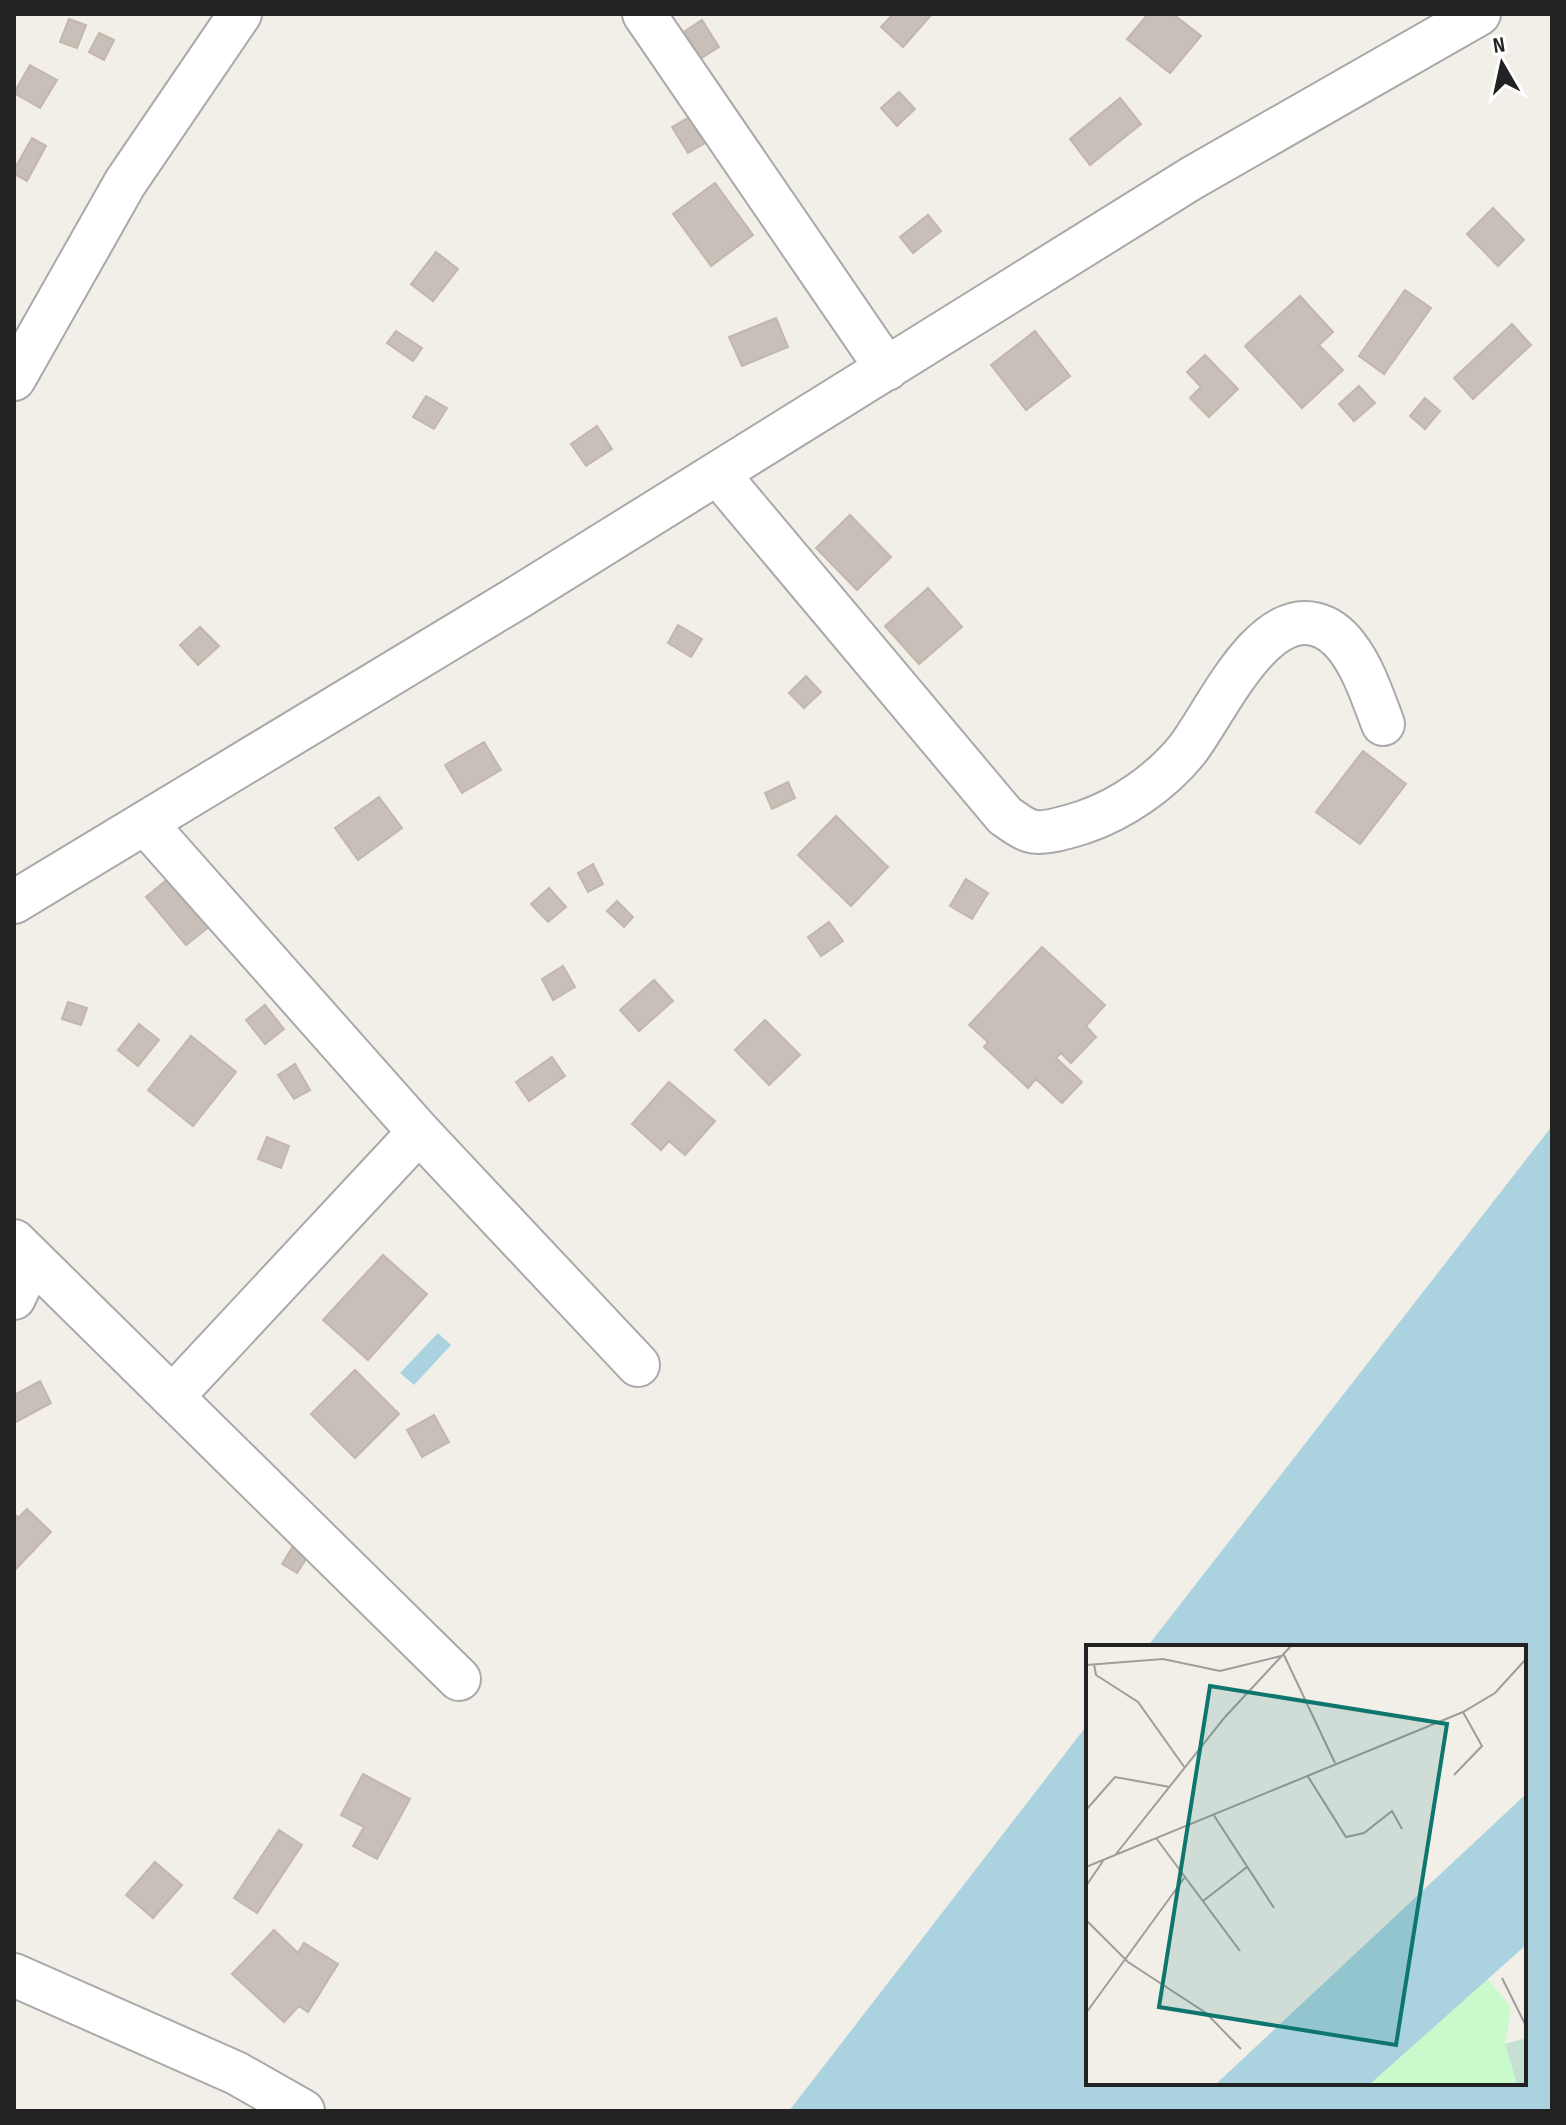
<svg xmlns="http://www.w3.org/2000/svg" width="1566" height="2125" viewBox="0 0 1566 2125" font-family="'Sofia Sans Condensed',sans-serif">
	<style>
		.water { fill: #aad3df }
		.building { fill: #c7bfb8; stroke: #c4b6ab; stroke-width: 2 }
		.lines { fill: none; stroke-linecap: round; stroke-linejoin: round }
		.street-casing { stroke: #a9a9a9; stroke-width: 46 }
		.street { stroke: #fff; stroke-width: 42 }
		.inset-road { fill: none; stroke: #9f9d99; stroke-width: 2 }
		.view { fill: #0f766e; fill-opacity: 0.15; stroke: #0f766e; stroke-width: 4 }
		.inset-edge { fill: none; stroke: #222; stroke-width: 4 }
	</style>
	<rect width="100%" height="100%" fill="#f2efe9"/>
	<path class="water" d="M 1552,1126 L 1552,2111 L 789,2111 L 1088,1724 L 1088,2083 L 1524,2083 L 1524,1647 L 1147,1647 Z
		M 438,1333 L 451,1345 L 414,1385 L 400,1373 Z"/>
	<path class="building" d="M 893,14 L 932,14 L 903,47 L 881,27 Z
		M 1148,14 L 1173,14 L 1201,36 L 1170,73 L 1127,39 Z
		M 69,19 L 86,25 L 77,48 L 60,42 Z
		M 702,20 L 719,47 L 698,60 L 682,33 Z
		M 99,33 L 114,40 L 104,60 L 89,52 Z
		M 30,65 L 57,80 L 40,108 L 14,93 Z
		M 899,92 L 915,109 L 897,126 L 881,108 Z
		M 1120,98 L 1141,124 L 1090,165 L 1070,139 Z
		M 691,116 L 707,142 L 688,153 L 672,127 Z
		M 32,138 L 46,146 L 27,181 L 14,174 L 14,170 Z
		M 715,183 L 753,235 L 711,266 L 673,214 Z
		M 1493,208 L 1524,240 L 1498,266 L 1467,234 Z
		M 928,215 L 941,231 L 913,253 L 900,237 Z
		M 436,252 L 458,269 L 433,301 L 411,284 Z
		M 1405,290 L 1431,308 L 1384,374 L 1359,356 Z
		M 1300,296 L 1333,332 L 1319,345 L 1343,370 L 1302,408 L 1245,346 Z
		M 776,318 L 788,347 L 742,366 L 729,337 Z
		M 1512,324 L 1531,345 L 1473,399 L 1454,378 Z
		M 396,331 L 422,348 L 413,361 L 387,343 Z
		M 1035,331 L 1070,376 L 1026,410 L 991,365 Z
		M 1205,355 L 1238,389 L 1209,417 L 1190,398 L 1201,387 L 1187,372 Z
		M 1359,386 L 1375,403 L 1354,421 L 1339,404 Z
		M 426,396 L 447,408 L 434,429 L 413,417 Z
		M 1425,398 L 1440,411 L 1425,429 L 1410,416 Z
		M 597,426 L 612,449 L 586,466 L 571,444 Z
		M 850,515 L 891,557 L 857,590 L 816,548 Z
		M 928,588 L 962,627 L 919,664 L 885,626 Z
		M 678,625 L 702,639 L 691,657 L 668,643 Z
		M 200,627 L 219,646 L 198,665 L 180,645 Z
		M 806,676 L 821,692 L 804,708 L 789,693 Z
		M 484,742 L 501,770 L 462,793 L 445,765 Z
		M 1363,751 L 1406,784 L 1360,844 L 1316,812 Z
		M 788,782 L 795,798 L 772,809 L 765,793 Z
		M 379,797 L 402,828 L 358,860 L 335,828 Z
		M 836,816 L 888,867 L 851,906 L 798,855 Z
		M 593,864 L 603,884 L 588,892 L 578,873 Z
		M 169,878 L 210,926 L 186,945 L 146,897 Z
		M 966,879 L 988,893 L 972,919 L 950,906 Z
		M 549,888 L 566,907 L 548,922 L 531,904 Z
		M 617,901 L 633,917 L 624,927 L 607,911 Z
		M 829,922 L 843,941 L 821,956 L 808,937 Z
		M 1042,947 L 1105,1005 L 1086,1026 L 1096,1037 L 1071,1063 L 1061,1053 L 1056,1058 L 1082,1082 L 1062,1103 L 1036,1079 L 1028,1088 L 984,1047 L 988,1042 L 969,1025 Z
		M 563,966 L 575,987 L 553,1000 L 542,979 Z
		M 654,980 L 673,1001 L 639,1031 L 620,1010 Z
		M 68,1002 L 87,1008 L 81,1025 L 62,1019 Z
		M 265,1005 L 284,1029 L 265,1044 L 246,1020 Z
		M 765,1020 L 800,1055 L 769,1085 L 735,1050 Z
		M 139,1024 L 159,1040 L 138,1066 L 118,1050 Z
		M 191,1036 L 236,1072 L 193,1126 L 148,1090 Z
		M 552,1057 L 565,1076 L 529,1101 L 516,1082 Z
		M 295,1064 L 310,1090 L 294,1099 L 278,1075 Z
		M 669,1082 L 715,1121 L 685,1155 L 669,1141 L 661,1150 L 632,1124 Z
		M 267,1137 L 289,1146 L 281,1168 L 258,1159 Z
		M 383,1255 L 427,1294 L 368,1360 L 323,1320 Z
		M 355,1370 L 399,1414 L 355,1458 L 311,1414 Z
		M 40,1381 L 51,1403 L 14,1423 L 14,1395 Z
		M 434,1415 L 449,1442 L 422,1457 L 407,1430 Z
		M 27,1509 L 51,1532 L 14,1571 L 14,1513 L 18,1518 Z
		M 295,1543 L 310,1553 L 297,1573 L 282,1564 Z
		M 363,1774 L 410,1799 L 377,1859 L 353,1846 L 364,1827 L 341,1815 Z
		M 279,1830 L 302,1845 L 257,1913 L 234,1898 Z
		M 155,1862 L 182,1885 L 153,1918 L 126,1895 Z
		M 274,1930 L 298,1953 L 304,1943 L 338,1964 L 308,2012 L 299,2006 L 284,2022 L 232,1974 Z"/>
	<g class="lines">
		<defs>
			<path id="street" d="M 644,14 L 887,369
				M 14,379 L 125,183 L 240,14
				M 718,474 L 1005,816 C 1013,821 1022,829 1031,831 C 1044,835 1071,826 1084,822 C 1122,809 1161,782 1187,750 C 1215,714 1259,612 1314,624 C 1328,627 1338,635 1347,647 C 1364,669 1373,698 1383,724
				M 145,823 L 419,1132 L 638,1365
				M 14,902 L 517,598 L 1192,178 L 1479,14
				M 14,1241 L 459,1679
				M 14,1298 L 32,1259
				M 172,1397 L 419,1132
				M 14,1975 L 236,2073 L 303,2111"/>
		</defs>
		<use href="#street" class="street-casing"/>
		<use href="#street" class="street"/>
	</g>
	<g transform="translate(1086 1645)">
		<rect width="440" height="440" fill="#f2efe9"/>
		<path d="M 440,393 L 440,439 L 361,439 L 419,399 Z" fill="#c6e0d4"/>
		<path d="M 401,333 L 425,362 L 419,399 L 431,439 L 284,439 Z" fill="#c8facc"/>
		<path d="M 440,149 L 440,300 L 284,439 L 130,439 Z" fill="#aad3df"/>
		<path class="inset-road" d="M 197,8 L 249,118M 8,19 L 10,30 L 52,57 L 99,123M 0,20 L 77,14 L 134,26 L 195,11M 221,130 L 260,192 L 278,188 L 306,166 L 316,184M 368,130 L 396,101 L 377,67M 0,165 L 29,132 L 84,142M 127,169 L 188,263M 70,193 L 154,306M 30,209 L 139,72 L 205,1M 0,222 L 377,67 L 409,48 L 440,14M 0,241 L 17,216M 117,256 L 161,222M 0,275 L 42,317 L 120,368 L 155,404M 416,333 L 440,381M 0,368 L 99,232"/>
		<path class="view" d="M 124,41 L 361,79 L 310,400 L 73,362 Z"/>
		<rect width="440" height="440" class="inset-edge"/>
	</g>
	<rect width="1566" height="2125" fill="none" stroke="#222222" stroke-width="32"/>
	<g transform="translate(1502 64) rotate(351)" stroke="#ffffff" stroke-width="6" paint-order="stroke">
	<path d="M0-6L14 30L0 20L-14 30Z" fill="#222222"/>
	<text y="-12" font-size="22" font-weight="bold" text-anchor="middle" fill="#222222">N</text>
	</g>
</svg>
